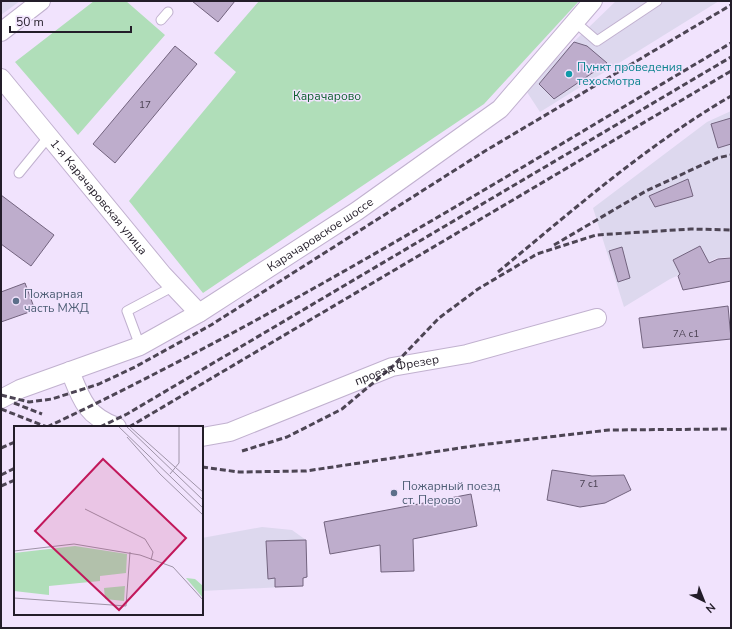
<svg xmlns="http://www.w3.org/2000/svg" width="732" height="629" viewBox="0 0 732 629" font-family="'Nunito Sans',sans-serif">
	<style>
		.industrial { fill: #ddd8ee }
		.green { fill: #b0deb9 }
		.building { fill: #beadcc; stroke: #72637e }
		.lines { fill: none; stroke-linecap: round; stroke-linejoin: round }
		.service-casing { stroke: #c1b1cf; stroke-width: 11 }
		.minor-casing { stroke: #c1b1cf; stroke-width: 20 }
		.service { stroke: #fff; stroke-width: 9 }
		.minor { stroke: #fff; stroke-width: 18 }
		.rail { stroke: #4d4554; stroke-width: 3; stroke-dasharray: 6 3; stroke-linecap: butt }
		.culture-dot { fill: #0f9aa8; stroke: #f1e3fd; stroke-width: 1.5 }
		.service-dot { fill: #5c6f8a; stroke: #f1e3fd; stroke-width: 1.5 }
		.labels { text-anchor: middle; stroke-width: 3; stroke-linejoin: round; paint-order: stroke }
		.number-label { font-size: 10px; fill: #4a4152 }
		.culture-label { font-size: 12px; fill: #0d838f; stroke: #f1e3fd; text-anchor: start }
		.park-label { font-size: 12px; fill: #0b5f2d; stroke: #f1e3fd }
		.street-label { font-size: 12px; fill: #231d29; stroke: #f1e3fd }
		.service-label { font-size: 12px; fill: #4e5e75; stroke: #f1e3fd; text-anchor: start }
		.inset-road { fill: none; stroke: #9f94a8; stroke-width: 1 }
		.view { fill: #c2185b; fill-opacity: 0.15; stroke: #c2185b; stroke-width: 2 }
		.inset-edge { fill: none; stroke: #231d29; stroke-width: 2 }
	</style>
	<rect width="100%" height="100%" fill="#f1e3fd"/>
	<path class="industrial" d="M 1,1 L 20,1 L 1,15 Z
		M 616,1 L 719,1 L 540,112 L 525,89 Z
		M 731,111 L 731,257 L 717,258 L 670,279 L 624,307 L 593,208 L 707,122 Z
		M 262,527 L 292,530 L 306,540 L 307,577 L 303,578 L 303,586 L 202,591 L 202,538 Z"/>
	<path class="green" d="M 94,1 L 126,1 L 165,35 L 78,135 L 15,62 Z
		M 259,1 L 579,1 L 484,104 L 203,293 L 129,201 L 236,72 L 214,53 Z"/>
	<path class="building" d="M 192,1 L 235,1 L 218,22 Z
		M 574,42 L 587,46 L 607,63 L 554,99 L 539,84 Z
		M 175,46 L 197,64 L 115,163 L 93,144 Z
		M 731,118 L 731,144 L 718,148 L 711,124 Z
		M 688,179 L 693,196 L 655,207 L 649,196 Z
		M 1,195 L 54,235 L 31,266 L 1,244 Z
		M 700,246 L 709,263 L 718,259 L 731,258 L 731,281 L 683,290 L 678,276 L 680,274 L 673,260 Z
		M 622,247 L 630,278 L 618,282 L 609,251 Z
		M 25,283 L 35,310 L 1,322 L 1,292 Z
		M 728,306 L 731,339 L 643,348 L 639,318 Z
		M 552,470 L 592,476 L 624,475 L 631,490 L 605,503 L 580,507 L 547,500 Z
		M 471,494 L 477,526 L 413,539 L 414,571 L 381,572 L 380,545 L 330,554 L 324,522 Z
		M 306,540 L 307,577 L 303,578 L 303,586 L 275,587 L 275,578 L 268,579 L 266,541 Z"/>
	<g class="lines">
		<defs>
			<path id="service" d="M 161,20 L 168,12
				M 575,22 L 597,41 L 657,1
				M 19,173 L 50,135
				M 140,346 L 127,311 L 174,286"/>
			<g id="minor">
				<path d="M 1,32 L 41,1"/>
				<path id="s1" d="M 1,78 L 163,275 L 199,313"/>
				<path d="M 70,371 C 81,399 86,416 117,427"/>
				<path id="s2" d="M 1,399 L 20,389 L 140,346 L 199,313 L 357,211 L 500,109 L 593,1"/>
				<path id="s3" d="M 202,437 L 230,432 L 392,367 L 467,354 L 597,318"/>
			</g>
		</defs>
		<use href="#service" class="service-casing"/>
		<use href="#minor" class="minor-casing"/>
		<use href="#service" class="service"/>
		<use href="#minor" class="minor"/>
		<path class="rail" d="M 554,245 L 646,191 L 717,158 L 731,155
			M 498,272 C 573,210 647,145 731,96
			M 1,395 L 29,402 L 52,399 L 99,384 L 135,367 L 211,325 L 485,151 L 731,5
			M 14,403 L 42,414
			M 1,409 L 47,427
			M 47,427 C 284,315 506,176 731,43
			M 100,427 L 127,414 L 731,57
			M 129,427 L 731,71
			M 1,448 L 15,442
			M 242,451 L 287,437 L 342,409 L 392,367 L 439,318 L 478,289 L 537,254 L 596,235 L 691,229 L 731,230
			M 202,467 L 239,472 L 306,471 L 480,445 L 609,430 L 731,429
			M 1,475 L 15,468
			M 1,486 L 15,480"/>
	</g>
	<circle class="culture-dot" cx="569" cy="74" r="4"/>
	<g class="service-dot">
		<circle cx="16" cy="301" r="4"/>
		<circle cx="394" cy="493" r="4"/>
	</g>
	<g class="labels">
		<g class="number-label">
			<text x="145" y="108">17</text>
			<text x="686" y="337">7А с1</text>
			<text x="589" y="487">7 c1</text>
		</g>
		<g class="culture-label">
			<text x="577" y="71">Пункт проведения<tspan x="577" dy="14">техосмотра</tspan></text>
		</g>
		<g class="park-label">
			<text x="327" y="100">Карачарово</text>
		</g>
		<g class="street-label">
			<text dy="4" stroke="none"><textPath href="#s1" startOffset="154">1-я Карачаровская улица</textPath></text>
			<text dy="4" stroke="none"><textPath href="#s2" startOffset="361">Карачаровское шоссе</textPath></text>
			<text dy="4" stroke="none"><textPath href="#s3" startOffset="207">проезд Фрезер</textPath></text>
		</g>
		<g class="service-label">
			<text x="24" y="298">Пожарная<tspan x="24" dy="14">часть МЖД</tspan></text>
			<text x="402" y="490">Пожарный поезд<tspan x="402" dy="14">ст. Перово</tspan></text>
		</g>
	</g>
	<g transform="translate(14 426)">
		<rect width="189" height="189" fill="#f1e3fd"/>
		<path d="M 61,120 L 113,128 L 112,147 L 86,150 L 86,155 L 35,160 L 35,169 L 0,165 L 0,127 ZM 172,152 L 181,153 L 189,160 L 189,172 ZM 111,160 L 110,175 L 91,173 L 90,162 Z" fill="#b0deb9"/>
		<path class="inset-road" d="M 104,0 L 189,82M 112,0 L 189,74M 115,0 L 189,66M 113,11 L 146,48 L 189,89M 156,48 L 165,37 L 165,0M 71,83 L 131,113 L 139,126 L 137,134M 0,125 L 60,118 L 126,129 L 159,141 L 189,174M 0,172 L 112,180 L 116,126"/>
		<path class="view" d="M 89,33 L 172,112 L 105,184 L 21,105 Z"/>
		<rect width="189" height="189" class="inset-edge"/>
	</g>
	<rect width="732" height="629" fill="none" stroke="#231d29" stroke-width="4"/>
	<g transform="translate(704 601) rotate(137)" stroke="#f1e3fd" stroke-width="3" paint-order="stroke">
	<path d="M0-3L7 15L0 10L-7 15Z" fill="#231d29"/>
	<text y="-6" font-size="11" font-weight="bold" text-anchor="middle" fill="#231d29">N</text>
	</g>
	<path d="M10 26v6h121v-6" fill="none" stroke="#231d29" stroke-width="2"/>
	<text x="16" y="26" font-size="12" fill="#231d29" stroke="#f1e3fd" stroke-width="3" paint-order="stroke">50 m</text>
</svg>
